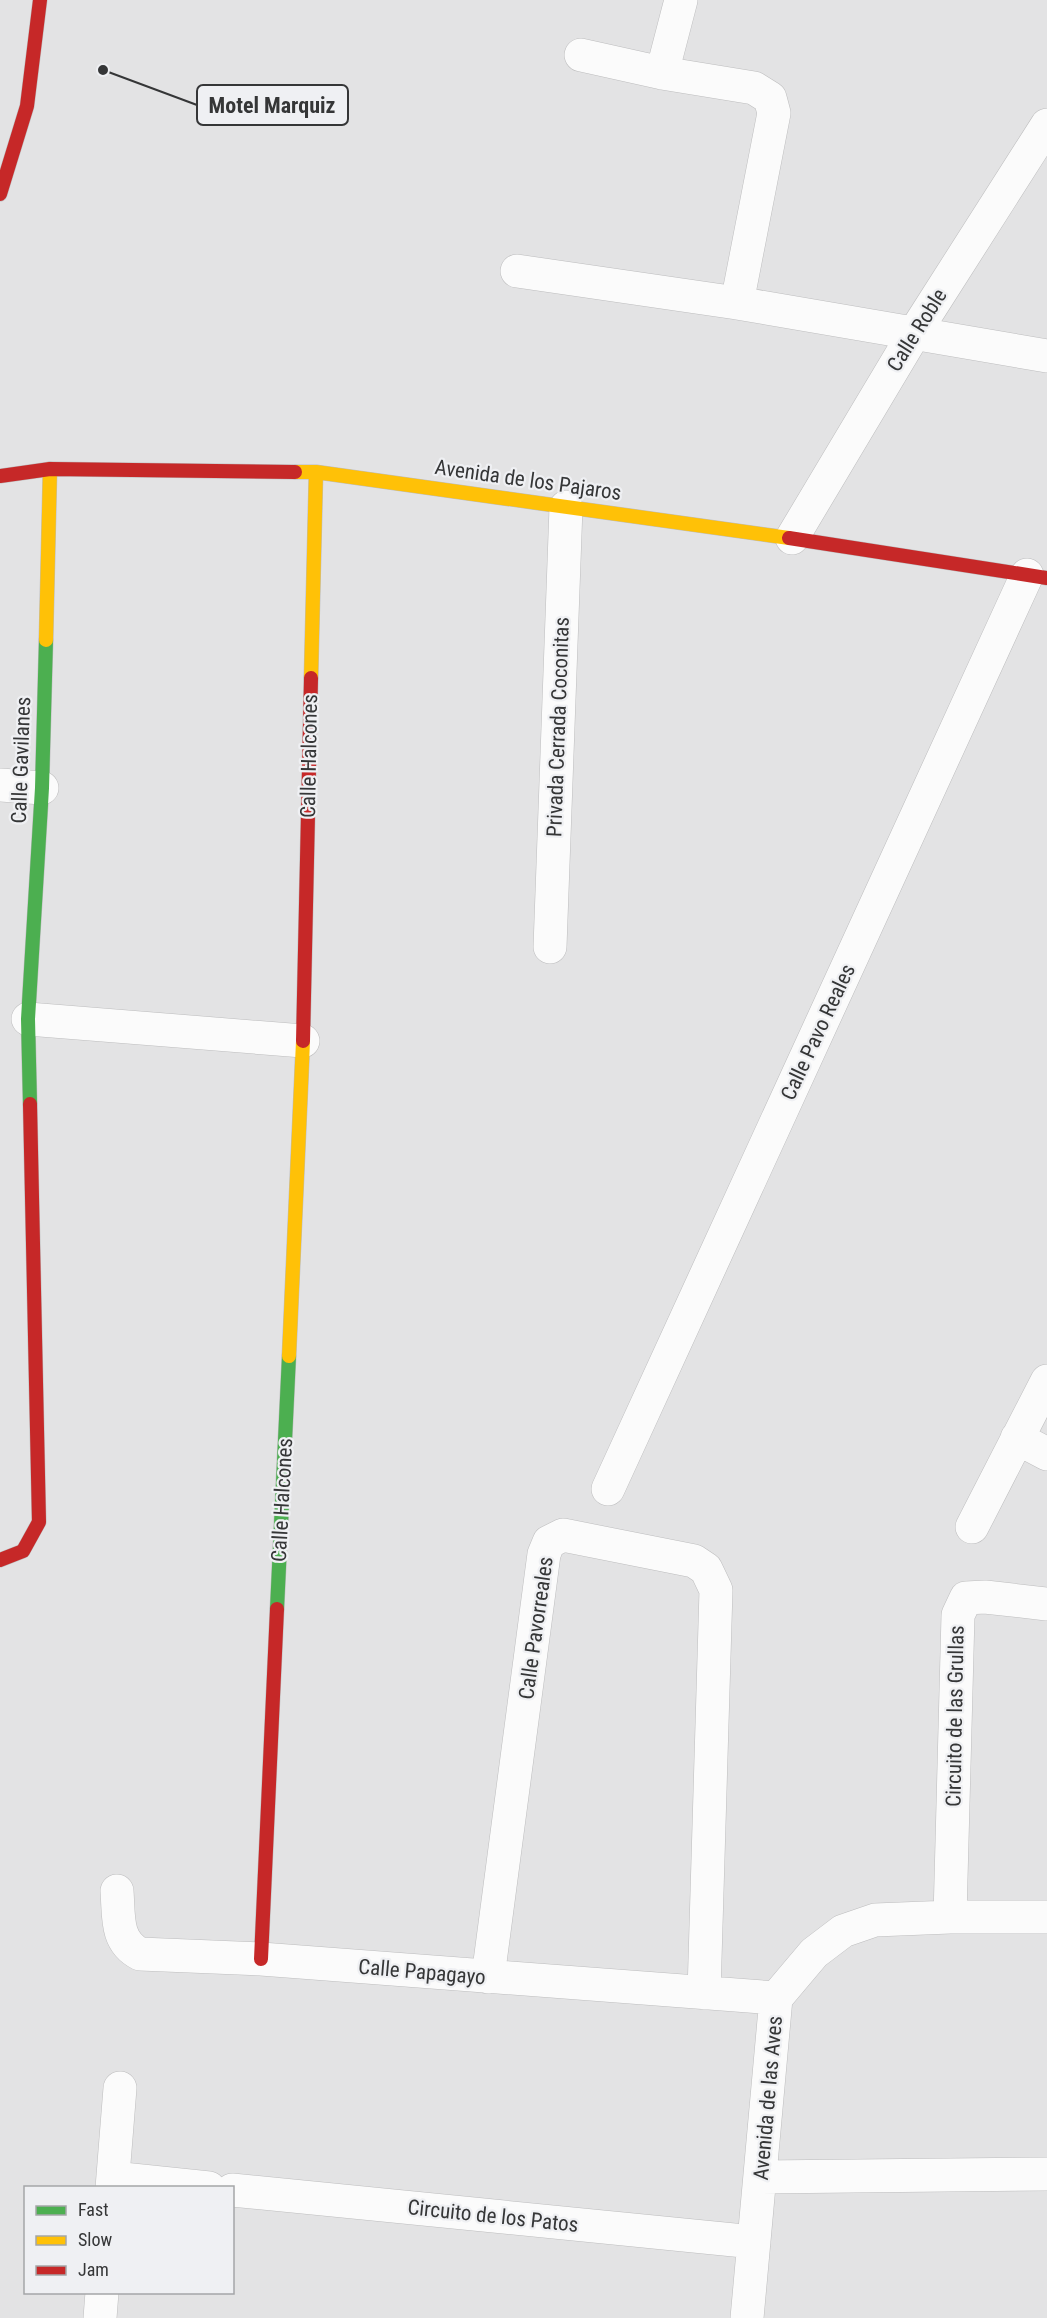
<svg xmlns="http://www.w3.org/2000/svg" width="1047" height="2318" viewBox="0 0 1047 2318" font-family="'Roboto Condensed',sans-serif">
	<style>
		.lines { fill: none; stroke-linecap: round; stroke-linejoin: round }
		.street-casing { stroke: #bdbdbe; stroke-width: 34 }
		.fast-casing { stroke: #bdbdbe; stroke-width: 15 }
		.slow-casing { stroke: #bdbdbe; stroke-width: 15 }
		.jam-casing { stroke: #bdbdbe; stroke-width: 15 }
		.street { stroke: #fbfbfb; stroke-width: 33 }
		.fast { stroke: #4caf50; stroke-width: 14 }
		.slow { stroke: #ffc107; stroke-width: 14 }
		.jam { stroke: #c62828; stroke-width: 14 }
		.labels { text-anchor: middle; stroke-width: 4.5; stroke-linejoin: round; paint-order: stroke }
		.street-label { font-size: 21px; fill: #353637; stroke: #eff0f3 }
		.leader { fill: none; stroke: #353637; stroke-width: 2 }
		.callout-dot { fill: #353637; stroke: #eff0f3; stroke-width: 2 }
		.callout { fill: #eff0f3; stroke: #353637; stroke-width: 2 }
		.callout-label { font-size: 22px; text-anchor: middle; font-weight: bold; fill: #353637 }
	</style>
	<rect width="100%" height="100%" fill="#e3e3e4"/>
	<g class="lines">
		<defs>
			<path id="street" d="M 581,55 L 662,73 L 754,88 L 770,98 L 774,113 L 737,303
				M 662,73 L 681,0
				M 517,271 L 737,303 L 1047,356
				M 792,538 L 915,332 L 1047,125
				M 0,785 L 42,788
				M 550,947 L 566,507
				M 28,1019 L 303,1041
				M 1017,1438 L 1047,1454
				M 608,1489 L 1027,575
				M 972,1527 L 1047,1381
				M 117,1891 C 119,1916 115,1941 140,1954 L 261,1959 L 776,1998
				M 950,1917 L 958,1615 L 966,1598 L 985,1597 L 1047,1604
				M 488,1977 L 544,1554 L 549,1542 L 563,1535 L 694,1561 L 706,1569 L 716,1590 L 704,1993
				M 761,2177 L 1047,2174
				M 113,2178 L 209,2188
				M 112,2188 L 120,2088
				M 232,2190 L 754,2242
				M 100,2318 L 102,2292
				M 747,2318 L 776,1998 L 814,1953 L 843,1931 L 875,1920 L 950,1917 L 1047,1917"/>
			<path id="fast" d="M 30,1104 L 28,1019 L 42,788 L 46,640
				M 277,1609 L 289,1356"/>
			<path id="slow" d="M 295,472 L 316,472 L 789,538
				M 46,640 L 50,469
				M 311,678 L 316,472
				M 289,1356 L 303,1041"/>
			<path id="jam" d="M 0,194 L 27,106 L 40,0
				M 0,476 L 50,469 L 295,472
				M 789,538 L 1047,578
				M 303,1041 L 311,678
				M 0,1560 L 23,1551 L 39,1522 L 30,1104
				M 261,1959 L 277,1609"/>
		</defs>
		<use href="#street" class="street-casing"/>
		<use href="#fast" class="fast-casing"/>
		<use href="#slow" class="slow-casing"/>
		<use href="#jam" class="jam-casing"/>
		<use href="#street" class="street"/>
		<use href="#fast" class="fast"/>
		<use href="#slow" class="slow"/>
		<use href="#jam" class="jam"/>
	</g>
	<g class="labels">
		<g class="street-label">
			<text transform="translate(917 330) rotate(-58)" y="7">Calle Roble</text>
			<text transform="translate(528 480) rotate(8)" y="7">Avenida de los Pajaros</text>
			<text transform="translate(558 727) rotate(-88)" y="7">Privada Cerrada Coconitas</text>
			<text transform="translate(309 756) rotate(-89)" y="7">Calle Halcones</text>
			<text transform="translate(21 760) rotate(-88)" y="7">Calle Gavilanes</text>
			<text transform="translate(818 1032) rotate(-65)" y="7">Calle Pavo Reales</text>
			<text transform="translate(282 1500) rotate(-87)" y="7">Calle Halcones</text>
			<text transform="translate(536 1628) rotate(-82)" y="7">Calle Pavorreales</text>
			<text transform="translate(955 1716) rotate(-89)" y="7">Circuito de las Grullas</text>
			<text transform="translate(422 1972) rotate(5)" y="7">Calle Papagayo</text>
			<text transform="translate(768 2098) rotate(-85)" y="7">Avenida de las Aves</text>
			<text transform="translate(493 2216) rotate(6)" y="7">Circuito de los Patos</text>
		</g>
	</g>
	<path class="leader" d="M103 70L197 105"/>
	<circle class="callout-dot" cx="103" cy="70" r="6"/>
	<rect class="callout" x="197" y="85" width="151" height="40" rx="6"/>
	<g class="callout-label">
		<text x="272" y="113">Motel Marquiz</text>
	</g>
	<rect x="24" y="2186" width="210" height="108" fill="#eff0f3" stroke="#a5a6a8" stroke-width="1.5"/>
	<rect x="36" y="2206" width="30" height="9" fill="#4caf50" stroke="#a5a6a8" stroke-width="1.5"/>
	<text x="78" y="2216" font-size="18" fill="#353637">Fast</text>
	<rect x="36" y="2236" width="30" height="9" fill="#ffc107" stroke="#a5a6a8" stroke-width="1.5"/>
	<text x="78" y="2246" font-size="18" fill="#353637">Slow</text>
	<rect x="36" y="2266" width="30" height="9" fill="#c62828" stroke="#a5a6a8" stroke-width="1.5"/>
	<text x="78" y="2276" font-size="18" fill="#353637">Jam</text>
</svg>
